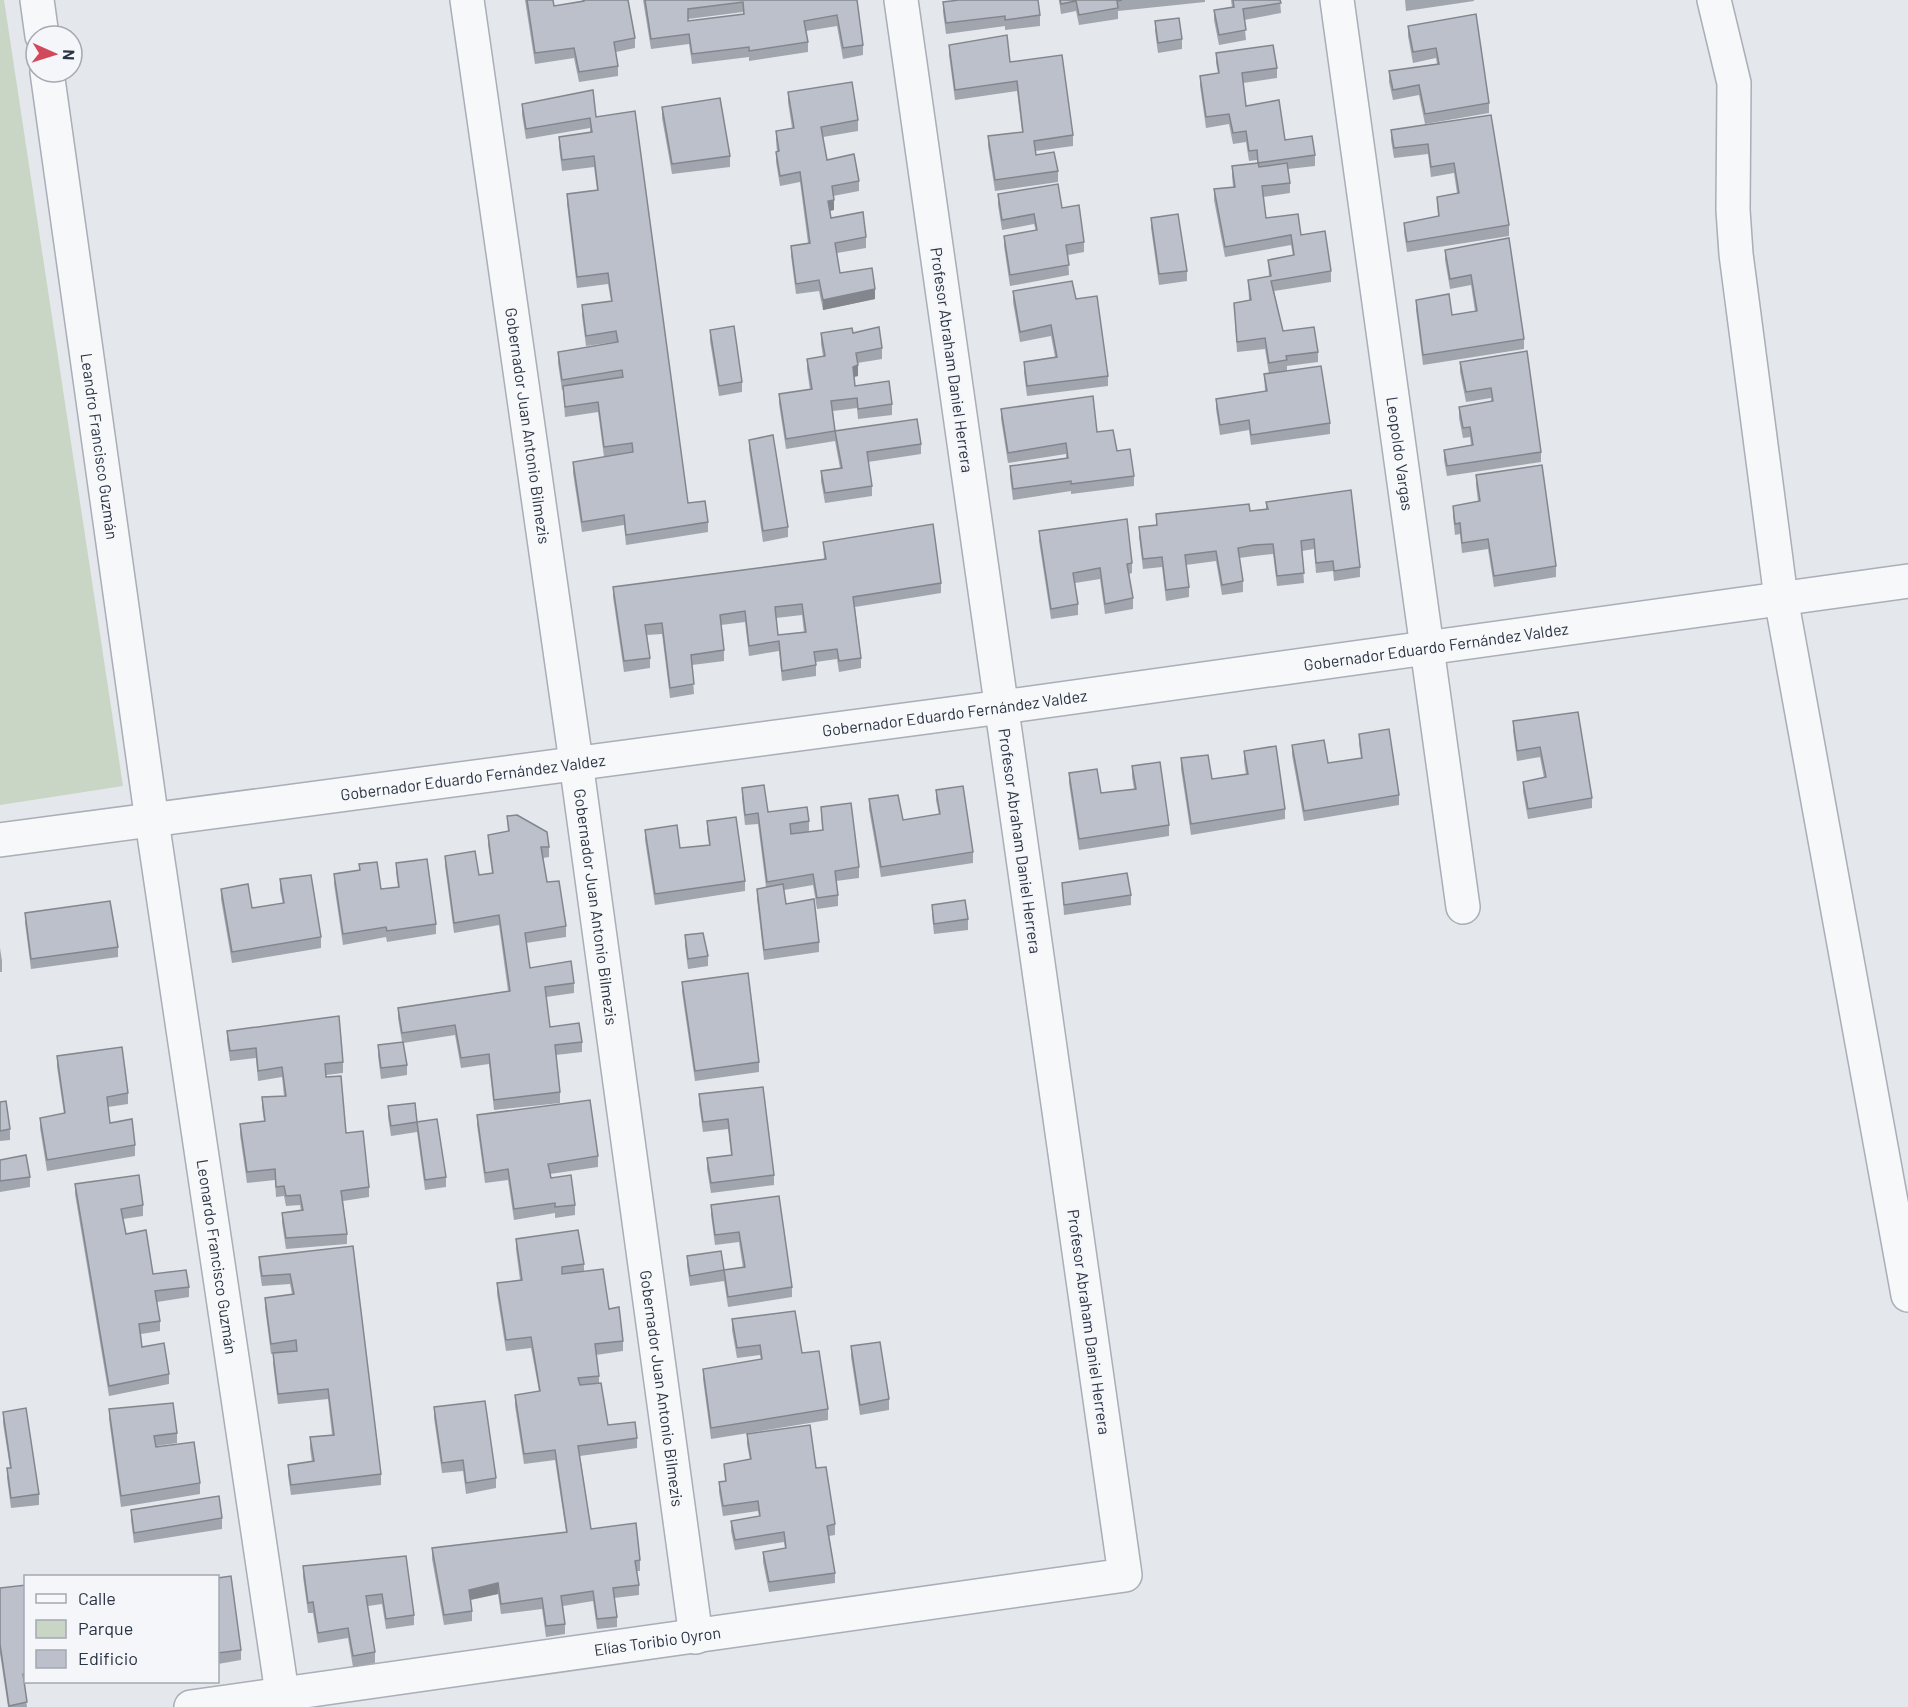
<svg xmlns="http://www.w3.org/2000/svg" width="1908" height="1707" viewBox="0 0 1908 1707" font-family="Barlow,sans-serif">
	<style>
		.green { fill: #c9d6c5 }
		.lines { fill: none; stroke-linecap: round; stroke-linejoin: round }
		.minor-casing { stroke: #a9aeb7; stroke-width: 36 }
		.minor { stroke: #f7f8fa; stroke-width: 33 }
		.wall { fill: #a1a5ae; fill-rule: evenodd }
		.shaded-wall { fill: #83868d }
		.building { fill: #bbc0ca; stroke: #83868d; stroke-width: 1.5; fill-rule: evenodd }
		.labels { text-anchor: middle; stroke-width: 4.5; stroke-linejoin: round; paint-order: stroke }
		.street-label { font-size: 16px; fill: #2b3445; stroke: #f4f6f9 }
	</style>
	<rect width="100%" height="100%" fill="#e4e7ec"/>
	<path class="green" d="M 0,0 L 4,0 L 123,786 L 0,805 Z"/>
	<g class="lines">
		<defs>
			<g id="minor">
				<path d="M 37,0 L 42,36"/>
				<path id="s1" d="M 467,0 L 576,762 L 696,1637"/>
				<path id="s2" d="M 1337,0 L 1463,907"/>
				<path d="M 1714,0 L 1734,83 L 1733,210 L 1736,254 L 1781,598 L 1908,1295"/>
				<path id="s3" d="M 47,72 L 152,821 L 282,1693"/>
				<path id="s4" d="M 0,840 L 1002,707 L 1908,581"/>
				<path id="s5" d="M 191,1707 L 1125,1575 L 901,0"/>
			</g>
		</defs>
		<use href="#minor" class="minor-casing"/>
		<use href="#minor" class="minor"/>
	</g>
	<path class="wall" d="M 525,0 L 553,0 L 554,6 L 582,1 L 582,0 L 628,0 L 635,38 L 635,48 L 616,52 L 618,66 L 618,76 L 579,82 L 574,58 L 535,64 Z
		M 643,0 L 857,0 L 863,45 L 863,55 L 843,59 L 837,26 L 806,31 L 808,42 L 808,52 L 749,61 L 749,57 L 692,64 L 689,44 L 651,49 ZM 743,12 L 743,14 L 688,21 L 688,19 Z
		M 1059,0 L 1205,0 L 1205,2 L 1118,11 L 1118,19 L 1079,25 L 1076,11 L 1061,14 Z
		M 1231,0 L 1280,0 L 1281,13 L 1244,20 L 1246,40 L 1219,45 L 1214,20 L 1214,10 L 1232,7 Z
		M 1405,0 L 1474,0 L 1474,1 L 1406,11 Z
		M 943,2 L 1040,15 L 1040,26 L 1005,30 L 1005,26 L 946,34 L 943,12 Z
		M 1476,14 L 1489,103 L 1489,113 L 1425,124 L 1419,95 L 1393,100 L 1389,82 L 1389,71 L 1437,64 L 1436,58 L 1413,63 L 1408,36 L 1408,26 Z
		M 1155,21 L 1182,39 L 1182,49 L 1158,53 L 1155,31 Z
		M 949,45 L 1010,62 L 1073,135 L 1073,146 L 1036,151 L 1036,155 L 1058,171 L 1058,182 L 995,191 L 988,146 L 988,136 L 1022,132 L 1017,91 L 955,100 L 949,55 Z
		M 1216,53 L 1277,68 L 1277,78 L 1243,83 L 1246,106 L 1285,140 L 1315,155 L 1315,166 L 1288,169 L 1290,183 L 1290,193 L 1263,197 L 1266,218 L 1301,235 L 1331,271 L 1331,282 L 1274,291 L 1283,331 L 1318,352 L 1318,362 L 1287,366 L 1287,371 L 1330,423 L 1330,434 L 1251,445 L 1249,430 L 1220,435 L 1216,409 L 1216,399 L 1265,391 L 1264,374 L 1269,374 L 1265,349 L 1237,352 L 1234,303 L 1249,300 L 1248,280 L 1269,276 L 1268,260 L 1293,256 L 1291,245 L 1225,257 L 1214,200 L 1214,189 L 1233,187 L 1232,176 L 1232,166 L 1257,163 L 1257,160 L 1249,161 L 1246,142 L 1233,144 L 1229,124 L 1206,128 L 1200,86 L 1200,76 L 1218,73 L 1216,63 Z
		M 788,92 L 858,120 L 858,131 L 823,137 L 827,160 L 859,181 L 859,191 L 833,196 L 834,210 L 830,211 L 831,218 L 866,237 L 866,248 L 837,253 L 840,273 L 875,299 L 823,310 L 819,291 L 796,294 L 791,256 L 791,246 L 808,243 L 800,182 L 780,186 L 776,162 L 776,152 L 777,152 L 776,141 L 776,131 L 792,128 L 788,102 Z
		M 522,104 L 596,117 L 688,503 L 708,522 L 708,532 L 626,545 L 624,525 L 582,532 L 573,473 L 573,462 L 604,457 L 598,412 L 565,417 L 563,390 L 562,390 L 558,363 L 558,352 L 616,342 L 586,346 L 582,316 L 582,305 L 611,301 L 608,284 L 577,288 L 567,204 L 567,194 L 597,190 L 594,167 L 562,171 L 559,147 L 559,137 L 590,133 L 590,128 L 526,139 L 522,115 Z
		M 662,107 L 730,156 L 730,167 L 672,174 L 662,118 Z
		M 1491,115 L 1509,225 L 1509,236 L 1407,252 L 1404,233 L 1404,223 L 1438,216 L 1437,197 L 1457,193 L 1454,173 L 1431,177 L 1428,154 L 1394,158 L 1391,140 L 1391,130 Z
		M 998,194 L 1062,208 L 1084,242 L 1084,252 L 1068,255 L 1069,275 L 1010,286 L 1004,246 L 1004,236 L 1036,231 L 1034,224 L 1002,230 L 998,205 Z
		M 1151,218 L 1187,271 L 1187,281 L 1159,285 L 1151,228 Z
		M 1509,238 L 1524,339 L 1524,349 L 1423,365 L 1416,310 L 1416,300 L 1452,315 L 1475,311 L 1471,285 L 1450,289 L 1445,260 L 1445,250 Z
		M 1013,291 L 1076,299 L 1108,376 L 1108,386 L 1027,396 L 1024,373 L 1024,362 L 1055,357 L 1051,336 L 1020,342 L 1013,302 Z
		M 710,330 L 742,382 L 742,392 L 719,396 L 710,341 Z
		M 821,333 L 853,333 L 882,348 L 882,359 L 857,363 L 858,376 L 854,377 L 855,386 L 892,404 L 892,415 L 858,419 L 857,408 L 833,411 L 835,431 L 921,444 L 921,454 L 868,462 L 872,486 L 872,496 L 825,503 L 821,481 L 821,471 L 840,468 L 835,441 L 786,449 L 779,404 L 779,394 L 810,390 L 807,369 L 807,359 L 823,356 L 821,344 Z
		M 1527,351 L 1541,452 L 1541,462 L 1447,476 L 1444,460 L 1444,450 L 1471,445 L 1470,437 L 1463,438 L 1459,418 L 1459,407 L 1491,402 L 1491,398 L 1466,402 L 1460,372 L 1460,362 Z
		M 1001,409 L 1097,432 L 1117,451 L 1134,476 L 1134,486 L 1071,494 L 1071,491 L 1013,500 L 1010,477 L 1010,466 L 1066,458 L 1066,454 L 1008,463 L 1001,419 Z
		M 749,440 L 788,527 L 788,537 L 763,542 L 749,450 Z
		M 1476,475 L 1556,566 L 1556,577 L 1494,587 L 1488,549 L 1462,553 L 1460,534 L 1455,535 L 1453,516 L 1453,506 L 1478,501 L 1476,485 Z
		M 1266,502 L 1360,567 L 1360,577 L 1334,581 L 1333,571 L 1316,573 L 1314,549 L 1302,551 L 1304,583 L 1277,586 L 1273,554 L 1254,556 L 1239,558 L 1243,581 L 1243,592 L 1222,595 L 1216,561 L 1186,565 L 1189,587 L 1189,597 L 1166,601 L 1162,567 L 1143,569 L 1139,537 L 1139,527 L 1156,525 L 1156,514 L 1250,511 L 1266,509 Z
		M 1039,531 L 1132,563 L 1132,573 L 1129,574 L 1133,598 L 1133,609 L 1105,614 L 1100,579 L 1075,583 L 1078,604 L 1078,615 L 1051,619 L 1039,541 Z
		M 823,542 L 941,583 L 941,593 L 855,607 L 861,658 L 861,668 L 839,672 L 837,659 L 816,662 L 816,676 L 782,681 L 779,651 L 749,656 L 745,622 L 721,625 L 724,650 L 724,661 L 692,665 L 694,694 L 670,698 L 662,634 L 647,635 L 650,658 L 650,668 L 624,672 L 613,597 L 613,587 L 824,559 ZM 802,615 L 804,633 L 778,635 L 776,618 Z
		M 1513,721 L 1592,798 L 1592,808 L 1528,819 L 1523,792 L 1523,782 L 1544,778 L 1540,757 L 1517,761 L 1513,731 Z
		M 1359,734 L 1399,795 L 1399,805 L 1304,821 L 1292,755 L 1292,745 L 1328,763 L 1361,758 L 1359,744 Z
		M 1244,751 L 1285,809 L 1285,819 L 1191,835 L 1181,769 L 1181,758 L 1212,779 L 1246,775 L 1244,761 Z
		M 1132,766 L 1169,825 L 1169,836 L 1079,850 L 1069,783 L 1069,773 L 1101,793 L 1134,789 L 1132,777 Z
		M 742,788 L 768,812 L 809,821 L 809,832 L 822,830 L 821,807 L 859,867 L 859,878 L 836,881 L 838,895 L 838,906 L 817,909 L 813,885 L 784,890 L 786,904 L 819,942 L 819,952 L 764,960 L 757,899 L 757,889 L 766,887 L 758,824 L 745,825 L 742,798 Z
		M 936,790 L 973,852 L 973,863 L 881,877 L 869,809 L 869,799 L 903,820 L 939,815 L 936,800 Z
		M 507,816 L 549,847 L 549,857 L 543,858 L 547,882 L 566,926 L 566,937 L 526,943 L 530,968 L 574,983 L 574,993 L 546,997 L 550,1027 L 582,1042 L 582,1052 L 556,1055 L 560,1092 L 560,1103 L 494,1110 L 489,1064 L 461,1068 L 455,1035 L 403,1043 L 407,1065 L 407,1075 L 381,1079 L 378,1056 L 378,1045 L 402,1042 L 398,1018 L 398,1008 L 508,991 L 499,925 L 454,933 L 445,866 L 445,856 L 479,875 L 492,873 L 488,845 L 488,835 L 508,832 Z
		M 707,821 L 745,881 L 745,891 L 655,905 L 645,840 L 645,830 L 680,848 L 709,845 L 707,831 Z
		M 396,863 L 436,924 L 436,934 L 387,942 L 386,937 L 343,945 L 334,884 L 334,874 L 359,870 L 359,864 L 381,889 L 398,887 L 396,873 Z
		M 280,879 L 321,937 L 321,948 L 232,963 L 221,899 L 221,889 L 252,908 L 283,904 L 280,890 Z
		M 1062,883 L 1131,895 L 1131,905 L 1064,915 Z
		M 932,905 L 968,919 L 968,930 L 934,934 L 932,915 Z
		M 25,913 L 118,947 L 118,957 L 31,969 L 25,923 Z
		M 685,935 L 708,956 L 708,966 L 688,969 L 685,946 Z
		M 0,948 L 2,961 L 2,972 L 0,972 Z
		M 682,982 L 759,1062 L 759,1072 L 695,1081 L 682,992 Z
		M 227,1031 L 343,1062 L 343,1073 L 326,1075 L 326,1077 L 346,1133 L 369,1187 L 369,1197 L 343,1201 L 347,1234 L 347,1244 L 286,1249 L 282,1223 L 282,1213 L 301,1211 L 300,1205 L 286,1206 L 284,1196 L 276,1197 L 275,1180 L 247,1183 L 240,1135 L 240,1124 L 264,1121 L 262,1107 L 262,1097 L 284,1096 L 282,1077 L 258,1081 L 256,1058 L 230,1061 L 227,1041 Z
		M 57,1056 L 128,1093 L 128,1104 L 108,1107 L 110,1123 L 135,1145 L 135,1156 L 47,1171 L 40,1128 L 40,1118 L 64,1114 L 57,1067 Z
		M 763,1087 L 774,1175 L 774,1185 L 711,1193 L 707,1169 L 707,1158 L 731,1155 L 728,1129 L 703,1132 L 699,1104 L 699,1094 Z
		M 0,1102 L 10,1129 L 10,1140 L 0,1141 Z
		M 388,1106 L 417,1122 L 446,1177 L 446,1187 L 425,1190 L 417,1132 L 391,1136 L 388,1117 Z
		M 477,1115 L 598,1156 L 598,1167 L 550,1174 L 551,1178 L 575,1205 L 575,1215 L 555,1218 L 555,1213 L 514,1220 L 508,1180 L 485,1183 L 477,1125 Z
		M 0,1160 L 30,1177 L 30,1187 L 0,1192 Z
		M 75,1184 L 143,1205 L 143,1216 L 123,1219 L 126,1234 L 153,1274 L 189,1287 L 189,1297 L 157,1302 L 160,1321 L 160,1331 L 141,1334 L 142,1347 L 169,1374 L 169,1384 L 109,1396 L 75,1194 Z
		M 779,1196 L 792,1287 L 792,1297 L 728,1307 L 724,1281 L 690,1286 L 687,1266 L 687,1256 L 724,1270 L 743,1268 L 739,1242 L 715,1245 L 711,1215 L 711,1205 Z
		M 516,1239 L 584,1264 L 584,1272 L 609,1309 L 623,1341 L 623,1351 L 596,1355 L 599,1376 L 599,1383 L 608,1425 L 637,1438 L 637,1448 L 580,1456 L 591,1529 L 640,1560 L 640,1571 L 637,1571 L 639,1585 L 639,1595 L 614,1598 L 617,1617 L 617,1627 L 597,1629 L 593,1601 L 563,1606 L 565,1624 L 565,1634 L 546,1637 L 542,1609 L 501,1614 L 498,1594 L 471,1600 L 472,1611 L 472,1621 L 444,1625 L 432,1559 L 432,1548 L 566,1532 L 555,1460 L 524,1464 L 515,1406 L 515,1395 L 539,1391 L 531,1348 L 506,1351 L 497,1294 L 497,1283 L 520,1280 L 516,1249 Z
		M 353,1246 L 381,1474 L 381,1485 L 291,1495 L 288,1475 L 288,1465 L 312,1462 L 310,1448 L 310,1437 L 332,1435 L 328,1399 L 278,1404 L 273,1364 L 273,1354 L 271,1354 L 265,1308 L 265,1298 L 292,1294 L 290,1284 L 262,1286 L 259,1267 L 259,1257 Z
		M 732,1319 L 802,1353 L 828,1409 L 828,1420 L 711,1439 L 703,1379 L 703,1369 L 761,1360 L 760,1355 L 737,1358 L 732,1330 Z
		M 851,1346 L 889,1399 L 889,1410 L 860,1415 L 851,1357 Z
		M 434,1407 L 496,1478 L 496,1488 L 466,1494 L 463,1471 L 442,1473 L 434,1418 Z
		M 109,1409 L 177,1433 L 177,1443 L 156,1446 L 156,1447 L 200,1483 L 200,1494 L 121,1507 L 109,1419 Z
		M 3,1412 L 39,1494 L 39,1505 L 11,1508 L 7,1478 L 7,1468 L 10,1468 L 3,1423 Z
		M 747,1434 L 816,1468 L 835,1524 L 835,1535 L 829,1536 L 835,1573 L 835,1583 L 769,1592 L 763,1562 L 763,1552 L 785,1549 L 784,1542 L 735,1550 L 731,1531 L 731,1521 L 759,1516 L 758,1511 L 723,1516 L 719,1492 L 719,1482 L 725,1481 L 724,1464 L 750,1460 L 747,1444 Z
		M 131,1510 L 222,1518 L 222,1529 L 134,1543 L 131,1520 Z
		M 406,1556 L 414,1615 L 414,1625 L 386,1629 L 382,1604 L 368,1606 L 375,1652 L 375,1663 L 353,1667 L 348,1638 L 318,1643 L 313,1613 L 308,1613 L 303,1577 L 303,1566 Z
		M 218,1578 L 241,1650 L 241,1660 L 218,1664 Z
		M 26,1585 L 26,1682 L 39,1682 L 24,1684 L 27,1707 L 8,1707 L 0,1654 L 0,1588 Z"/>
	<path class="shaded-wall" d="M 834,200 L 834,210 L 828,211 L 828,201 Z
		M 875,289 L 875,299 L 823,310 L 823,300 Z
		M 858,365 L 858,376 L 853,377 L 853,367 Z
		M 498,1583 L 498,1594 L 469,1600 L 469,1590 Z"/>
	<path class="building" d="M 527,0 L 553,0 L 554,6 L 584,1 L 584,0 L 628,0 L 635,38 L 614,42 L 618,66 L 579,72 L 574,48 L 535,53 Z
		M 645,0 L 857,0 L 863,45 L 843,48 L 837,15 L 804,21 L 808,42 L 749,51 L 749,47 L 692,54 L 689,34 L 651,39 ZM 743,2 L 744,14 L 688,21 L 688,9 Z
		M 959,0 L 1038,0 L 1040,15 L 1005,20 L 1005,16 L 946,23 L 943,2 Z
		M 1060,0 L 1122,0 L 1117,1 L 1118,8 L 1079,15 L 1076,1 L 1061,4 Z
		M 1233,0 L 1280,0 L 1281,3 L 1243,9 L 1246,30 L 1219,35 L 1214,10 L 1234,7 Z
		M 1476,14 L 1489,103 L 1425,114 L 1419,85 L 1393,90 L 1389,71 L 1439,64 L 1436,48 L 1413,52 L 1408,26 Z
		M 1179,18 L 1182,39 L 1158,43 L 1155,21 Z
		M 1007,35 L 1010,62 L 1062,55 L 1073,135 L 1034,141 L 1036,155 L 1054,152 L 1058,171 L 995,180 L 988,136 L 1023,132 L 1017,81 L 955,90 L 949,45 Z
		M 1273,45 L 1277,68 L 1242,73 L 1246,106 L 1279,100 L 1285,140 L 1312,136 L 1315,155 L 1258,163 L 1259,167 L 1287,163 L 1290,183 L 1262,186 L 1266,218 L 1298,214 L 1301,235 L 1325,231 L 1331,271 L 1271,281 L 1283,331 L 1314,327 L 1318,352 L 1286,356 L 1287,360 L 1269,363 L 1265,338 L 1237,342 L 1234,303 L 1251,300 L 1248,280 L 1271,276 L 1268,260 L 1294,255 L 1291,235 L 1225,247 L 1214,189 L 1235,187 L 1232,166 L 1258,163 L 1257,150 L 1249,151 L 1246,131 L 1233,133 L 1229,114 L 1206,117 L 1200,76 L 1219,73 L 1216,53 Z
		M 852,82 L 858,120 L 821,127 L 827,160 L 854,154 L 859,181 L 832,186 L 834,200 L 828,201 L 831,218 L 863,212 L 866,237 L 835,243 L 840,273 L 872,268 L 875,289 L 823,300 L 819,280 L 796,284 L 791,246 L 810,243 L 800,172 L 780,176 L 776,152 L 779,151 L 776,131 L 794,128 L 788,92 Z
		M 593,90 L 596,117 L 635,111 L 688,503 L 705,501 L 708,522 L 626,535 L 624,515 L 582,522 L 573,462 L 633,452 L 632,443 L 604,447 L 598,402 L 565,407 L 563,386 L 623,377 L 622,370 L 562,380 L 558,352 L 618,342 L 616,331 L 586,336 L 582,305 L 612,301 L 608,273 L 577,277 L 567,194 L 598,190 L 594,156 L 562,160 L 559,137 L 592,132 L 590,118 L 526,129 L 522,104 Z
		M 720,98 L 730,156 L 672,164 L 662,107 Z
		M 1491,115 L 1509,225 L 1407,242 L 1404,223 L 1439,216 L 1437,197 L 1459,193 L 1454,163 L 1431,167 L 1428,144 L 1394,148 L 1391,130 Z
		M 1058,184 L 1062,208 L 1079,205 L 1084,242 L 1066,245 L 1069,265 L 1010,275 L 1004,236 L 1037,230 L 1034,214 L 1002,220 L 998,194 Z
		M 1178,214 L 1187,271 L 1159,274 L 1151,218 Z
		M 1509,238 L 1524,339 L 1423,355 L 1416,300 L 1449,294 L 1452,315 L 1477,311 L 1471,275 L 1450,279 L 1445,250 Z
		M 1072,281 L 1076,299 L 1097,296 L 1108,376 L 1027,386 L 1024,362 L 1057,357 L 1051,325 L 1020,332 L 1013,291 Z
		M 734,326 L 742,382 L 719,386 L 710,330 Z
		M 879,327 L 882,348 L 856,353 L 858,365 L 853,367 L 855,386 L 889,381 L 892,404 L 858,409 L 857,398 L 831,401 L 835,431 L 786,439 L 779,394 L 812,389 L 807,359 L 825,356 L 821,333 L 852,328 L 853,333 Z
		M 1527,351 L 1541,452 L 1447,466 L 1444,450 L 1473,445 L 1470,427 L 1463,428 L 1459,407 L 1493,401 L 1491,388 L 1466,392 L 1460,362 Z
		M 1321,366 L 1330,423 L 1251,435 L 1249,420 L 1220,425 L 1216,399 L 1267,391 L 1264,374 Z
		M 1093,396 L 1097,432 L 1113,430 L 1117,451 L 1130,449 L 1134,476 L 1071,484 L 1071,481 L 1013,489 L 1010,466 L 1068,458 L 1066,443 L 1008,453 L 1001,409 Z
		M 917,419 L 921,444 L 867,452 L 872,486 L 825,493 L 821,471 L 842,468 L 835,431 Z
		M 773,435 L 788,527 L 763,531 L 749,440 Z
		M 1542,465 L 1556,566 L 1494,576 L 1488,539 L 1462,543 L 1460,523 L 1455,524 L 1453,506 L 1480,501 L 1476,475 Z
		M 1351,490 L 1360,567 L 1334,571 L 1333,561 L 1316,563 L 1314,539 L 1301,541 L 1304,573 L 1277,576 L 1273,544 L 1254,545 L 1238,548 L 1243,581 L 1222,585 L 1216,551 L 1185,555 L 1189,587 L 1166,590 L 1162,557 L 1143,559 L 1139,527 L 1157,525 L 1156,514 L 1249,504 L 1250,511 L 1268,509 L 1266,502 Z
		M 1127,519 L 1132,563 L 1127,564 L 1133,598 L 1105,604 L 1100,568 L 1073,573 L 1078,604 L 1051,609 L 1039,531 Z
		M 933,524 L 941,583 L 853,597 L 861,658 L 839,661 L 837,649 L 814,652 L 816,665 L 782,671 L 779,641 L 749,646 L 745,611 L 720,615 L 724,650 L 691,655 L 694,684 L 670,688 L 662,623 L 645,625 L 650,658 L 624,661 L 613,587 L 826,559 L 823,542 ZM 802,604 L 806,632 L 778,635 L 775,607 Z
		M 1578,712 L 1592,798 L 1528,809 L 1523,782 L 1546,777 L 1540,747 L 1517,751 L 1513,721 Z
		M 1389,729 L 1399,795 L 1304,811 L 1292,745 L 1324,740 L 1328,763 L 1362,758 L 1359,734 Z
		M 1276,746 L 1285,809 L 1191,824 L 1181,758 L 1208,755 L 1212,779 L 1248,774 L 1244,751 Z
		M 1160,762 L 1169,825 L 1079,839 L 1069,773 L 1097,769 L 1101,793 L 1118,791 L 1136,789 L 1132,766 Z
		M 764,785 L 768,812 L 807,807 L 809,821 L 790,824 L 791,834 L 823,830 L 821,807 L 851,803 L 859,867 L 835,871 L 838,895 L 817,898 L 813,874 L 767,882 L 758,813 L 745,815 L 742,788 Z
		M 963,786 L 973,852 L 881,867 L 869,799 L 898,795 L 903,820 L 940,814 L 936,790 Z
		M 517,815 L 547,832 L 549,847 L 541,847 L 547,882 L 559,881 L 566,926 L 525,933 L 530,968 L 571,961 L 574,983 L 545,987 L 550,1027 L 579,1023 L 582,1042 L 555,1045 L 560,1092 L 494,1100 L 489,1054 L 461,1058 L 455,1025 L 402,1033 L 398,1008 L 510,991 L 499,915 L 454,923 L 445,856 L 475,851 L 479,875 L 493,873 L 488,835 L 509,831 L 507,816 Z
		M 736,817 L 745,881 L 655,894 L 645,830 L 677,825 L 680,848 L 710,845 L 707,821 Z
		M 427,859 L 436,924 L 387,931 L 386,927 L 343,934 L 334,874 L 360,870 L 359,864 L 377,862 L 381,889 L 399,887 L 396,863 Z
		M 1127,873 L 1131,895 L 1064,905 L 1062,883 Z
		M 311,875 L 321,937 L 232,952 L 221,889 L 248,884 L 252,908 L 284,903 L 280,879 Z
		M 783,884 L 786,904 L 814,899 L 819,942 L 764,950 L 757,889 Z
		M 965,900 L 968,919 L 934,924 L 932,905 Z
		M 110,901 L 118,947 L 31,959 L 25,913 Z
		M 703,933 L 708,956 L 688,959 L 685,935 Z
		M 748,973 L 759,1062 L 695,1071 L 682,982 Z
		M 339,1016 L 343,1062 L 325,1064 L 326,1077 L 341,1076 L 346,1133 L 363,1131 L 369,1187 L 341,1191 L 347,1234 L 286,1238 L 282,1213 L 303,1210 L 300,1195 L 286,1196 L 284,1186 L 276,1187 L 275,1169 L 247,1172 L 240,1124 L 265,1121 L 262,1097 L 286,1096 L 282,1067 L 258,1071 L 256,1048 L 230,1051 L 227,1031 Z
		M 403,1042 L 407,1065 L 381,1068 L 378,1045 Z
		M 122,1047 L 128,1093 L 107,1097 L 110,1123 L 132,1119 L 135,1145 L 47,1160 L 40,1118 L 65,1113 L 57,1056 Z
		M 763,1087 L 774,1175 L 711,1183 L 707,1158 L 732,1155 L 728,1119 L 703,1122 L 699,1094 Z
		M 590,1100 L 598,1156 L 548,1164 L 551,1178 L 571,1175 L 575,1205 L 555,1207 L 555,1203 L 514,1209 L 508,1169 L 485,1173 L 477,1115 Z
		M 6,1101 L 10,1129 L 0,1131 L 0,1102 Z
		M 415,1103 L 417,1122 L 391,1126 L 388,1106 Z
		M 437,1119 L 446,1177 L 425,1180 L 417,1122 Z
		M 26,1155 L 30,1177 L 0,1181 L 0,1160 Z
		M 139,1175 L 143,1205 L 121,1209 L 126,1234 L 146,1230 L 153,1274 L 186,1270 L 189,1287 L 155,1291 L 160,1321 L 139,1324 L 142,1347 L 164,1343 L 169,1374 L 109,1386 L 75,1184 Z
		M 779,1196 L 792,1287 L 728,1297 L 724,1270 L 745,1267 L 739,1232 L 715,1235 L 711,1205 Z
		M 578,1230 L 584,1264 L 562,1267 L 562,1274 L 603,1269 L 609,1309 L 619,1307 L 623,1341 L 595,1344 L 599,1376 L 578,1378 L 580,1385 L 601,1383 L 608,1425 L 635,1422 L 637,1438 L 578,1446 L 591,1529 L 636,1523 L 640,1560 L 635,1561 L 639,1585 L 613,1588 L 617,1617 L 597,1619 L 593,1591 L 561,1596 L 565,1624 L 546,1626 L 542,1598 L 501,1604 L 498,1583 L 469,1590 L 472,1611 L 444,1615 L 432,1548 L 567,1532 L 555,1450 L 524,1454 L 515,1395 L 540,1391 L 531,1337 L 506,1340 L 497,1283 L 522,1280 L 516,1239 Z
		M 353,1246 L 381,1474 L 291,1485 L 288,1465 L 314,1461 L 310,1437 L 334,1435 L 328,1389 L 278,1394 L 273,1353 L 297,1351 L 296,1340 L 271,1344 L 265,1298 L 294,1294 L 290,1274 L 262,1276 L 259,1257 Z
		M 721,1251 L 724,1270 L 690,1276 L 687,1256 Z
		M 795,1311 L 802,1353 L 819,1351 L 828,1409 L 711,1428 L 703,1369 L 762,1359 L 760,1345 L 737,1348 L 732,1319 Z
		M 880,1342 L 889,1399 L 860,1405 L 851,1346 Z
		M 485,1401 L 496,1478 L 466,1483 L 463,1460 L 442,1463 L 434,1407 Z
		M 173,1403 L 177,1433 L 154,1436 L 156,1447 L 194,1442 L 200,1483 L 121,1496 L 109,1409 Z
		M 26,1408 L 39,1494 L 11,1498 L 7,1468 L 11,1468 L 3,1412 Z
		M 810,1425 L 816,1468 L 826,1467 L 835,1524 L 827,1526 L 835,1573 L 769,1582 L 763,1552 L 786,1548 L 784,1532 L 735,1540 L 731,1521 L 760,1516 L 758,1501 L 723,1506 L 719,1482 L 726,1481 L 724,1464 L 751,1459 L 747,1434 Z
		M 219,1496 L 222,1518 L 134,1533 L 131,1510 Z
		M 406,1556 L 414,1615 L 386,1619 L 382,1594 L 366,1596 L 375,1652 L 353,1656 L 348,1628 L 318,1633 L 313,1602 L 308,1603 L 303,1566 Z
		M 231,1576 L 241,1650 L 218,1653 L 218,1578 Z
		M 26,1585 L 26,1673 L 23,1674 L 27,1702 L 9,1706 L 0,1644 L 0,1588 Z"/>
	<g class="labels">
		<g class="street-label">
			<text transform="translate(952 360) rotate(82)" y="6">Profesor Abraham Daniel Herrera</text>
			<text dy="6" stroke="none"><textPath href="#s1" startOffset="430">Gobernador Juan Antonio Bilmezis</textPath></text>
			<text dy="6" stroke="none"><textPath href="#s3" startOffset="378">Leandro Francisco Guzmán</textPath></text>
			<text dy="6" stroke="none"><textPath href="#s2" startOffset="458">Leopoldo Vargas</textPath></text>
			<text dy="6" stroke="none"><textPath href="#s4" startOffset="1449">Gobernador Eduardo Fernández Valdez</textPath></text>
			<text dy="6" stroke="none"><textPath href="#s4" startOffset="963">Gobernador Eduardo Fernández Valdez</textPath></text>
			<text dy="6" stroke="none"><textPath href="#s4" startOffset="477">Gobernador Eduardo Fernández Valdez</textPath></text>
			<text transform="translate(1020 841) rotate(82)" y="6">Profesor Abraham Daniel Herrera</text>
			<text dy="6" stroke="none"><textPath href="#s1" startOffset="916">Gobernador Juan Antonio Bilmezis</textPath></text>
			<text dy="6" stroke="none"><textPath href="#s3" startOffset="1197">Leonardo Francisco Guzmán</textPath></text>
			<text transform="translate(1089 1322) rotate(82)" y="6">Profesor Abraham Daniel Herrera</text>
			<text dy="6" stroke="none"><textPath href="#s1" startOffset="1402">Gobernador Juan Antonio Bilmezis</textPath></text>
			<text dy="6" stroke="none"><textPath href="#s5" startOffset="471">Elías Toribio Oyron</textPath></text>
		</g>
	</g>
	<rect x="24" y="1575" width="195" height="108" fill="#f4f6f9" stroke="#a4a8b1" stroke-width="1.5"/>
	<rect x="36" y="1594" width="30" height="9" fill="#f7f8fa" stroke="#a4a8b1" stroke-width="1.5"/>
	<text x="78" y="1605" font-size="18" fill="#2b3445">Calle</text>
	<rect x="36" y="1620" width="30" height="18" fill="#c9d6c5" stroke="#a4a8b1" stroke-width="1.5"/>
	<text x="78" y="1635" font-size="18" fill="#2b3445">Parque</text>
	<rect x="36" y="1650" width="30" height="18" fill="#bbc0ca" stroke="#a4a8b1" stroke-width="1.5"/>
	<text x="78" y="1665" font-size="18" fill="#2b3445">Edificio</text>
	<g transform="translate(54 54) rotate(93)"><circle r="28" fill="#f4f6f9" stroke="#a4a8b1" stroke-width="1.5"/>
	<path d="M0-4.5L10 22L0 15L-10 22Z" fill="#d1495b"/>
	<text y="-9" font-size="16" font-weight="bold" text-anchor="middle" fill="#2b3445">N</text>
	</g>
</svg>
